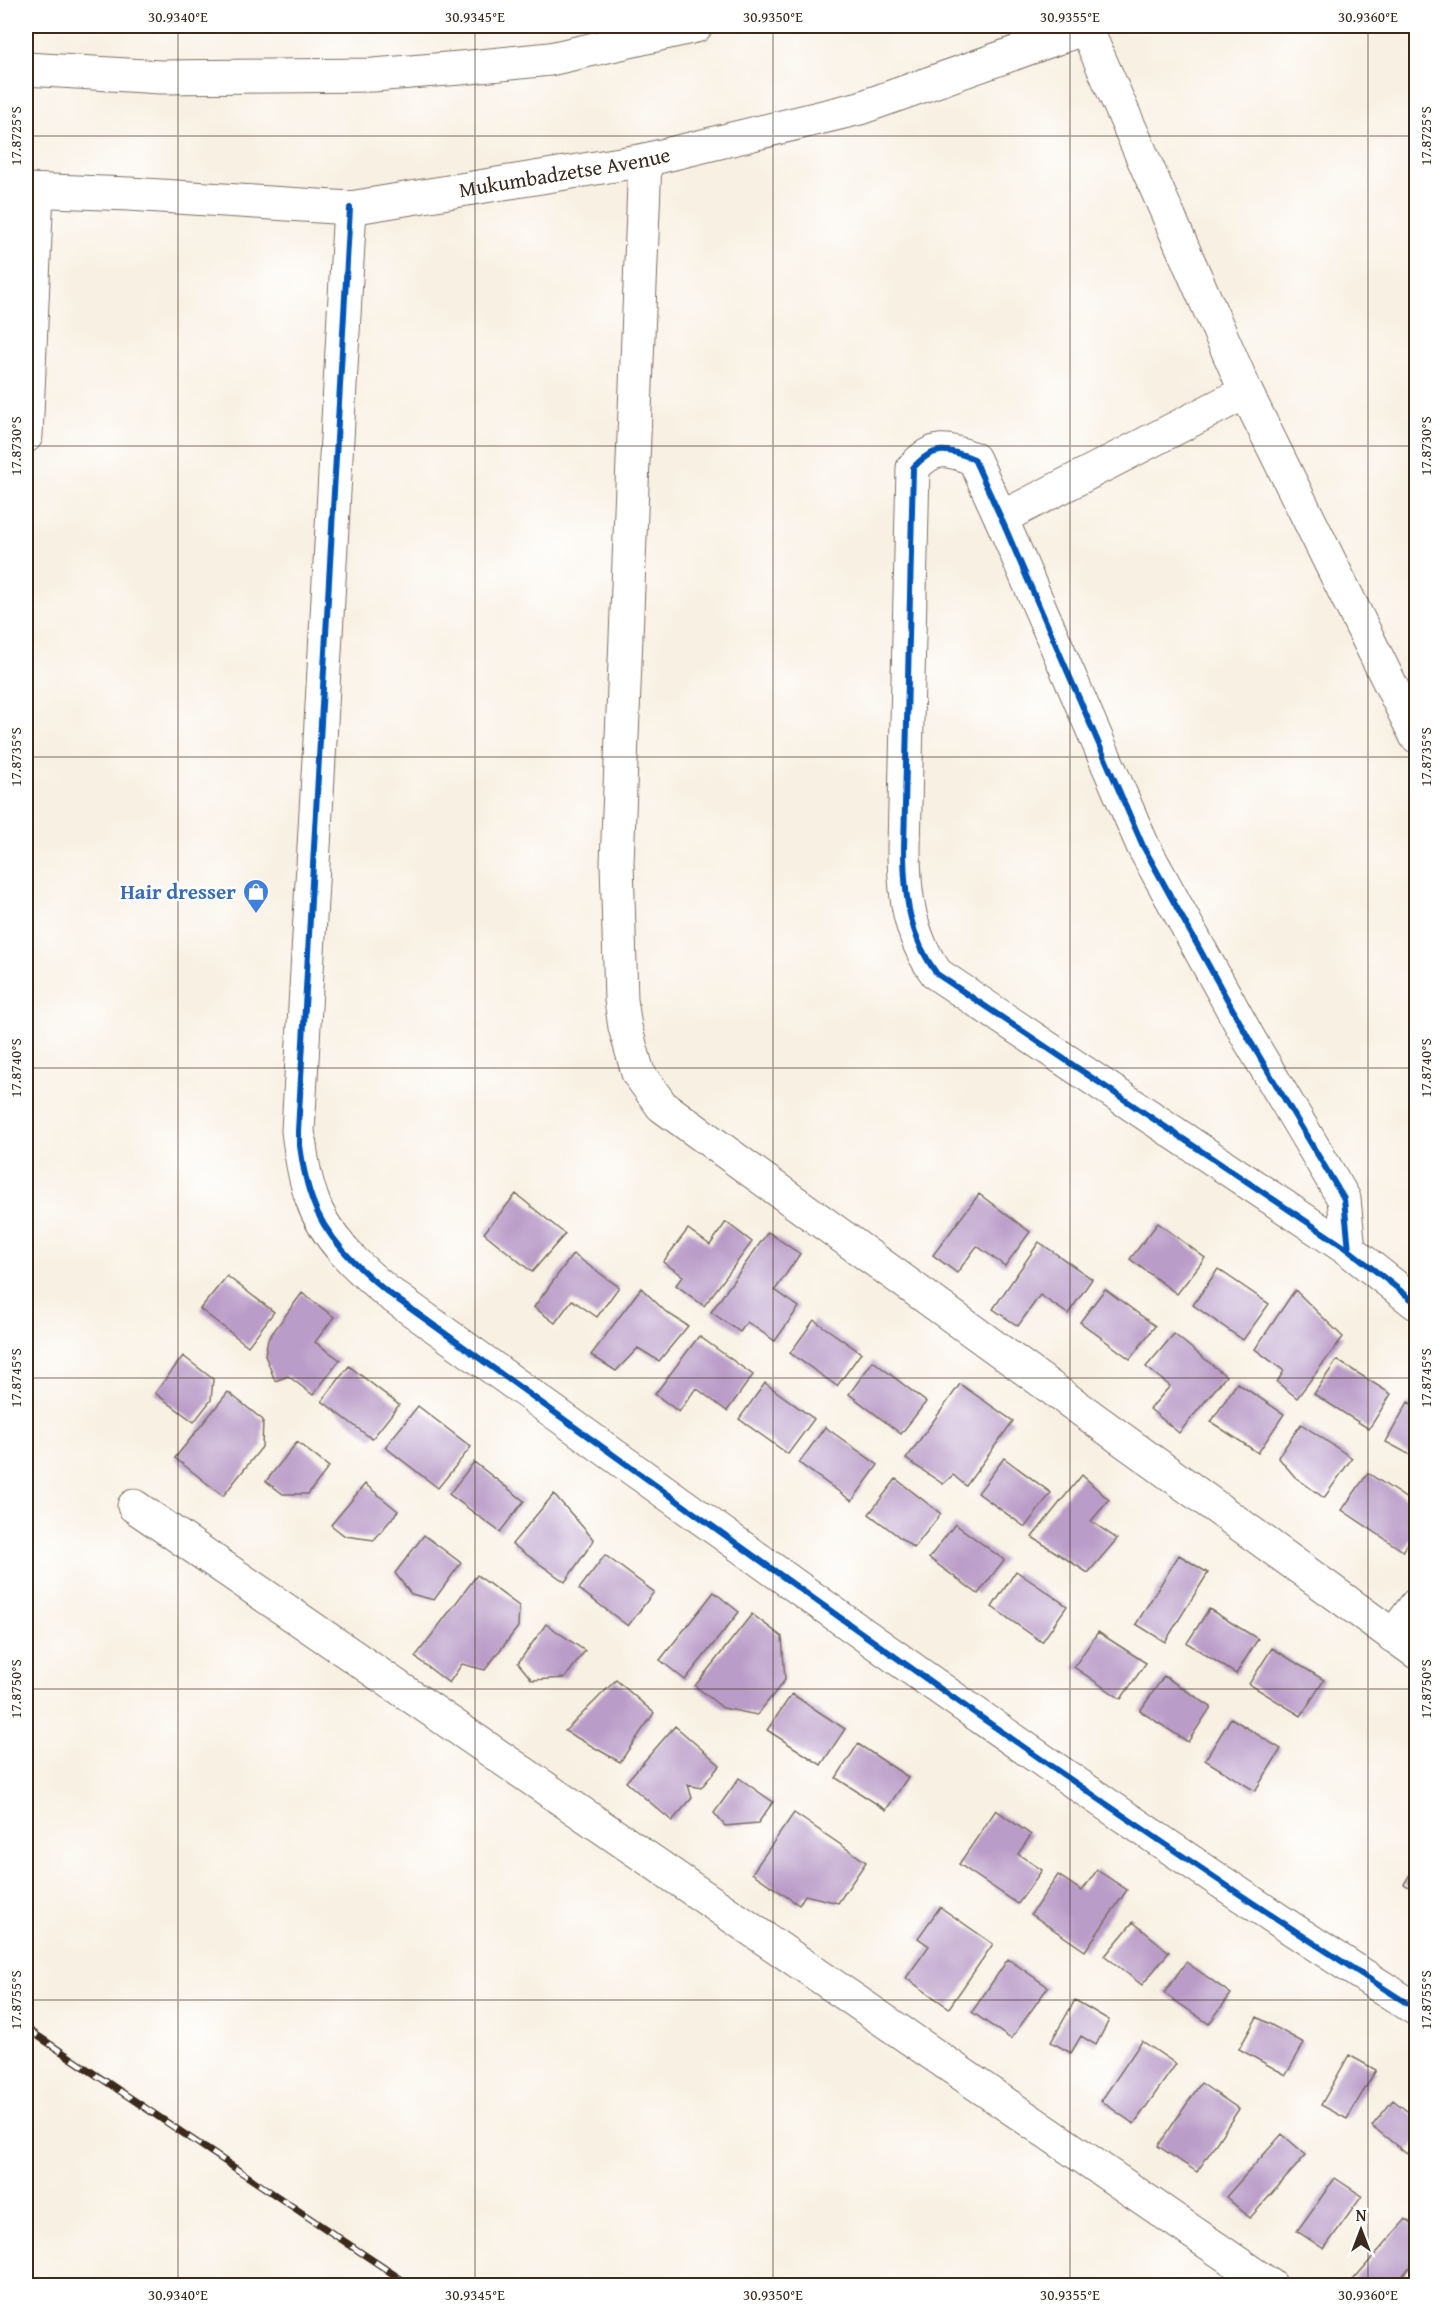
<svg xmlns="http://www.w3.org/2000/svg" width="1442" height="2311" viewBox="0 0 1442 2311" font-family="'Gentium Book Plus',serif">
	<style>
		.building { fill: #b99cc8 }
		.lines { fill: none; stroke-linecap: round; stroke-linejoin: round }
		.minor-casing { stroke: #7d6f63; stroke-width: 35 }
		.minor { stroke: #fff; stroke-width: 33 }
		.rail-casing { stroke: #3b2a1e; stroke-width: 7 }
		.rail { stroke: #fff; stroke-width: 4.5; stroke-dasharray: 14; stroke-linecap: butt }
		.cycleway-casing { stroke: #fff; stroke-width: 10 }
		.cycleway { stroke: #0057b8; stroke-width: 6 }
		.ticks { fill: none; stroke: #3b2a1e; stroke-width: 1.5; stroke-opacity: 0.45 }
		.labels { text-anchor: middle; stroke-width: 4.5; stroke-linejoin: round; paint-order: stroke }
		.street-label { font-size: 21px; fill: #3b2a1e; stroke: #fff }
		.shop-label { font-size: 21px; font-weight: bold; fill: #366cbe; stroke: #fff; text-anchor: end }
		.neatline { fill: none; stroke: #3b2a1e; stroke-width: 2 }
		.ticks-label { font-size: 15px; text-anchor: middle; fill: #3b2a1e }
	</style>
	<rect width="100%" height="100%" fill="#fff"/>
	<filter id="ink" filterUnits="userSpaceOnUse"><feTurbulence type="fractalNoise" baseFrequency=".0167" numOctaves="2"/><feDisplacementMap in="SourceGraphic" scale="12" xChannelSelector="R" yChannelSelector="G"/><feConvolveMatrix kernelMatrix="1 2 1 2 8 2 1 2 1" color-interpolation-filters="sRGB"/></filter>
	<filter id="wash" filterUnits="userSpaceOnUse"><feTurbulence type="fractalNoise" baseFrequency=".008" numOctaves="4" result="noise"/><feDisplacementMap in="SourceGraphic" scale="24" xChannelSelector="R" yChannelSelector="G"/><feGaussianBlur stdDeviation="1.35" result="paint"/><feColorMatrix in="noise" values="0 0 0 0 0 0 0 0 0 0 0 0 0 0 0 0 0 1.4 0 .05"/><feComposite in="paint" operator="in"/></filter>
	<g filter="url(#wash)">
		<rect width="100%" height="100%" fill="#f8f0e2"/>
		<g id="blocks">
			<path class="building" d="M 516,1194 L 565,1234 L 532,1272 L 484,1233 Z
				M 979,1194 L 1030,1232 L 1005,1266 L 977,1246 L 957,1273 L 933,1255 Z
				M 726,1222 L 752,1242 L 704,1306 L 676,1285 L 683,1276 L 663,1262 L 688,1229 L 710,1245 Z
				M 1158,1223 L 1205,1258 L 1177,1294 L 1130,1259 Z
				M 768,1232 L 800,1254 L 775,1290 L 799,1307 L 775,1341 L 747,1322 L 740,1332 L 711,1312 Z
				M 1039,1242 L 1092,1279 L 1068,1314 L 1040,1295 L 1018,1326 L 993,1309 Z
				M 573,1254 L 619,1287 L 597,1317 L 572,1300 L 555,1323 L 534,1307 Z
				M 1218,1269 L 1269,1304 L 1243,1340 L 1193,1305 Z
				M 227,1276 L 274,1312 L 248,1346 L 200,1309 Z
				M 641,1288 L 666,1312 L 688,1326 L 659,1361 L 638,1348 L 616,1371 L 591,1355 Z
				M 1105,1289 L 1155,1326 L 1130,1359 L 1080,1322 Z
				M 1295,1290 L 1343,1337 L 1297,1398 L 1277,1382 L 1284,1371 L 1255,1349 Z
				M 302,1293 L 334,1317 L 315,1342 L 340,1360 L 313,1395 L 288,1376 L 275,1381 L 265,1355 L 268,1339 Z
				M 814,1320 L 861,1353 L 837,1386 L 790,1353 Z
				M 1174,1334 L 1226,1376 L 1179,1433 L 1150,1409 L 1170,1386 L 1146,1367 Z
				M 699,1336 L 753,1375 L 727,1411 L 696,1388 L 679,1412 L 655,1394 Z
				M 183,1356 L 213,1379 L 211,1400 L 194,1422 L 155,1393 Z
				M 1337,1360 L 1391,1394 L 1369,1429 L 1314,1394 Z
				M 873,1361 L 926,1402 L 901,1434 L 849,1394 Z
				M 349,1366 L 399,1405 L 372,1439 L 322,1401 Z
				M 765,1383 L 814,1419 L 788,1454 L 739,1419 Z
				M 1237,1383 L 1284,1414 L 1258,1453 L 1211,1422 Z
				M 960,1384 L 1013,1421 L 966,1486 L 953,1475 L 943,1484 L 906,1459 Z
				M 228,1392 L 263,1420 L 262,1447 L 223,1496 L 175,1458 Z
				M 1408,1402 L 1416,1406 L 1416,1458 L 1386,1442 Z
				M 418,1406 L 471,1447 L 438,1488 L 385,1447 Z
				M 1301,1424 L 1352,1458 L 1324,1498 L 1295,1477 L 1278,1457 Z
				M 825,1427 L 878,1465 L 852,1501 L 799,1463 Z
				M 297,1442 L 329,1467 L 308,1494 L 283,1494 L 266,1481 Z
				M 1004,1458 L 1051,1493 L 1025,1527 L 978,1493 Z
				M 474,1462 L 524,1501 L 500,1532 L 449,1494 Z
				M 1368,1473 L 1416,1505 L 1416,1531 L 1403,1551 L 1342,1510 Z
				M 1082,1475 L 1109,1500 L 1091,1521 L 1117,1539 L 1088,1573 L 1032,1537 Z
				M 896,1479 L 941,1514 L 914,1548 L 869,1514 Z
				M 365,1484 L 398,1511 L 374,1540 L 345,1536 L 331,1525 Z
				M 554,1494 L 594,1540 L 565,1582 L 512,1544 Z
				M 955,1524 L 1004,1560 L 978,1594 L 929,1558 Z
				M 424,1535 L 461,1563 L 434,1600 L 411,1594 L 395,1573 Z
				M 605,1555 L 654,1592 L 628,1626 L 579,1589 Z
				M 1179,1555 L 1208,1573 L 1165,1642 L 1136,1624 Z
				M 1016,1571 L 1067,1606 L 1042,1642 L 992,1607 Z
				M 477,1575 L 519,1606 L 518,1627 L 485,1670 L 462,1664 L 449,1683 L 415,1657 Z
				M 714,1592 L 739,1612 L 685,1680 L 660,1660 Z
				M 1209,1609 L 1258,1639 L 1236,1674 L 1187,1643 Z
				M 752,1614 L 782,1637 L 785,1680 L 757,1715 L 723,1708 L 695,1686 Z
				M 546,1624 L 585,1651 L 565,1678 L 532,1680 L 518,1663 Z
				M 1098,1632 L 1146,1663 L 1121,1699 L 1074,1667 Z
				M 1272,1648 L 1324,1680 L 1301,1716 L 1249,1684 Z
				M 1164,1676 L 1211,1707 L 1188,1742 L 1140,1711 Z
				M 616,1680 L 654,1713 L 620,1762 L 565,1731 Z
				M 792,1694 L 845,1729 L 821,1765 L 767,1730 Z
				M 1231,1718 L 1281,1749 L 1255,1791 L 1205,1760 Z
				M 675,1726 L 720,1765 L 701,1788 L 688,1785 L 692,1798 L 672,1821 L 626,1782 Z
				M 858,1744 L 908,1777 L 886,1810 L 836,1778 Z
				M 739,1778 L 773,1802 L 758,1823 L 725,1826 L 714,1813 Z
				M 996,1810 L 1031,1835 L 1018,1854 L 1042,1870 L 1018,1904 L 959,1864 Z
				M 794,1813 L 866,1862 L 838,1903 L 805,1895 L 799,1905 L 752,1873 Z
				M 1416,1865 L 1416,1892 L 1404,1884 Z
				M 1097,1870 L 1127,1890 L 1085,1951 L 1031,1914 L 1058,1875 L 1082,1891 Z
				M 940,1907 L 993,1944 L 949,2008 L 906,1978 L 929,1946 L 918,1938 Z
				M 1133,1922 L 1169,1952 L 1142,1985 L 1105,1956 Z
				M 1008,1959 L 1048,1987 L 1011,2039 L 972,2012 Z
				M 1186,1962 L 1231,1994 L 1209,2024 L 1164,1993 Z
				M 1075,2000 L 1109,2020 L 1096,2045 L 1081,2036 L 1071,2053 L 1051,2042 Z
				M 1257,2017 L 1304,2043 L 1286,2075 L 1239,2049 Z
				M 1142,2041 L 1176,2064 L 1134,2124 L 1101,2101 Z
				M 1349,2055 L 1376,2070 L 1347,2119 L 1321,2105 Z
				M 1201,2083 L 1239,2109 L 1197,2172 L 1158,2146 Z
				M 1393,2100 L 1416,2118 L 1416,2142 L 1407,2154 L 1372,2126 Z
				M 1282,2134 L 1306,2155 L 1250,2218 L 1226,2197 Z
				M 1335,2178 L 1362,2196 L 1324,2249 L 1297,2231 Z
				M 1406,2219 L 1416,2228 L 1416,2259 L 1394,2286 L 1359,2286 L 1353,2280 Z"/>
		</g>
	</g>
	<g filter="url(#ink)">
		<use href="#blocks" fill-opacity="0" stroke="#7d6f63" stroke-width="1.5"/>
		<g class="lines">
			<defs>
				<g id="minor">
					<path d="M 1085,26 L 1246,392 L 1416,736"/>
					<path d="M 26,69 L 161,77 L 373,75 L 460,68 L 550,59 L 696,26"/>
					<path d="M 645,160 L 617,863 L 621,1000 L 625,1027 L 638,1073 L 662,1106 L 1416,1652"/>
					<path id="s1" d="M 26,190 L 129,194 L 350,208 L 645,160 L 860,108 L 1091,26"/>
					<path d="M 350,208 L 298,1131 C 301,1154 304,1177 312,1199 C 324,1236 357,1267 386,1291 C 726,1535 1063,1785 1416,2009"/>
					<path d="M 26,436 L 37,191"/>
					<path d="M 1001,518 L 1246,392"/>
					<path d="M 1349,1250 L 1344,1199 L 1249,1039 L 1143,846 L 1001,518 L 974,459 C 948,448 933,445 913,468 L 904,848 C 904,894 909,937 937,974 L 1349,1250 L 1416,1303"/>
					<path d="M 134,1506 L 1271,2286"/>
					<path d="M 1393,1636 L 1416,1605"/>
				</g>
			</defs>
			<use href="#minor" class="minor-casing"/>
			<use href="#minor" class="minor"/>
			<defs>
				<path id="rail" d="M 26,2028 L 411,2286"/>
			</defs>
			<use href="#rail" class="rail-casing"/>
			<use href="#rail" class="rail"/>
			<defs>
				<path id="cycleway" d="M 350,208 L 298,1131 C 301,1154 304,1177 312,1199 C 324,1236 357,1267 386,1291 C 726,1535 1063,1785 1416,2009
					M 1349,1250 L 1344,1199 L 1249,1039 L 1143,846 L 1001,518 L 974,459 C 948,448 933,445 913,468 L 904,848 C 904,894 909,937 937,974 L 1349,1250 L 1416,1303"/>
			</defs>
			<use href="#cycleway" class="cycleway-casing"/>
			<use href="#cycleway" class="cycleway"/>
		</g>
	</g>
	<path class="ticks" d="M 178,26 L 178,2286M 475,26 L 475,2286M 773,26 L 773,2286M 1070,26 L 1070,2286M 1368,26 L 1368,2286M 26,136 L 1416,136M 26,446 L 1416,446M 26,757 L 1416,757M 26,1068 L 1416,1068M 26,1378 L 1416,1378M 26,1689 L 1416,1689M 26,2000 L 1416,2000"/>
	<defs>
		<symbol id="shop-pin" viewBox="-11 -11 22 30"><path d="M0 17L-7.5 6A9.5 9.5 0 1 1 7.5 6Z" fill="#3f7fe0" stroke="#fff"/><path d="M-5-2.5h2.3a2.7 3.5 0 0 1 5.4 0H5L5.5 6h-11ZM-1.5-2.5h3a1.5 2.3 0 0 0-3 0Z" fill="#fff"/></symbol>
	</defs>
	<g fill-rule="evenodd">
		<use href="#shop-pin" x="241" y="877" width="30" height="40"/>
	</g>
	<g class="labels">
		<g class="street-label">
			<text dy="7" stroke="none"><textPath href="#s1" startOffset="542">Mukumbadzetse Avenue</textPath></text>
		</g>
		<g class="shop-label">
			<text x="236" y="899">Hair dresser</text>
		</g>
	</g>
	<rect width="1442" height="2311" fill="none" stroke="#fff" stroke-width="66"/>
	<g transform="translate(1361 2230)" stroke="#ffffff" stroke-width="4.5" paint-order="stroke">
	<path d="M0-4.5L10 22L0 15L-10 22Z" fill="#3b2a1e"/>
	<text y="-9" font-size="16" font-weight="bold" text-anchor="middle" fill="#3b2a1e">N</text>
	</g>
	<rect x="33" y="33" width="1376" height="2245" class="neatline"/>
	<g class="ticks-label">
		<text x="178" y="22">30.9340°E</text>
		<text x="475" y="22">30.9345°E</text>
		<text x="773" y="22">30.9350°E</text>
		<text x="1070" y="22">30.9355°E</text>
		<text x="1368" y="22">30.9360°E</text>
		<text transform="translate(16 136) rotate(-90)" y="5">17.8725°S</text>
		<text transform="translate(1426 136) rotate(-90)" y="5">17.8725°S</text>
		<text transform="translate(16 446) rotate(-90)" y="5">17.8730°S</text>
		<text transform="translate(1426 446) rotate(-90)" y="5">17.8730°S</text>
		<text transform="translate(16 757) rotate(-90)" y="5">17.8735°S</text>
		<text transform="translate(1426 757) rotate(-90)" y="5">17.8735°S</text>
		<text transform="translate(16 1068) rotate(-90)" y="5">17.8740°S</text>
		<text transform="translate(1426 1068) rotate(-90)" y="5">17.8740°S</text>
		<text transform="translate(16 1378) rotate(-90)" y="5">17.8745°S</text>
		<text transform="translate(1426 1378) rotate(-90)" y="5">17.8745°S</text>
		<text transform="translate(16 1689) rotate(-90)" y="5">17.8750°S</text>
		<text transform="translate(1426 1689) rotate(-90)" y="5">17.8750°S</text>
		<text transform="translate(16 2000) rotate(-90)" y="5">17.8755°S</text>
		<text transform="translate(1426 2000) rotate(-90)" y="5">17.8755°S</text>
		<text x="178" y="2300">30.9340°E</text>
		<text x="475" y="2300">30.9345°E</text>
		<text x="773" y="2300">30.9350°E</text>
		<text x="1070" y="2300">30.9355°E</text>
		<text x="1368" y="2300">30.9360°E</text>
	</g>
</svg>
